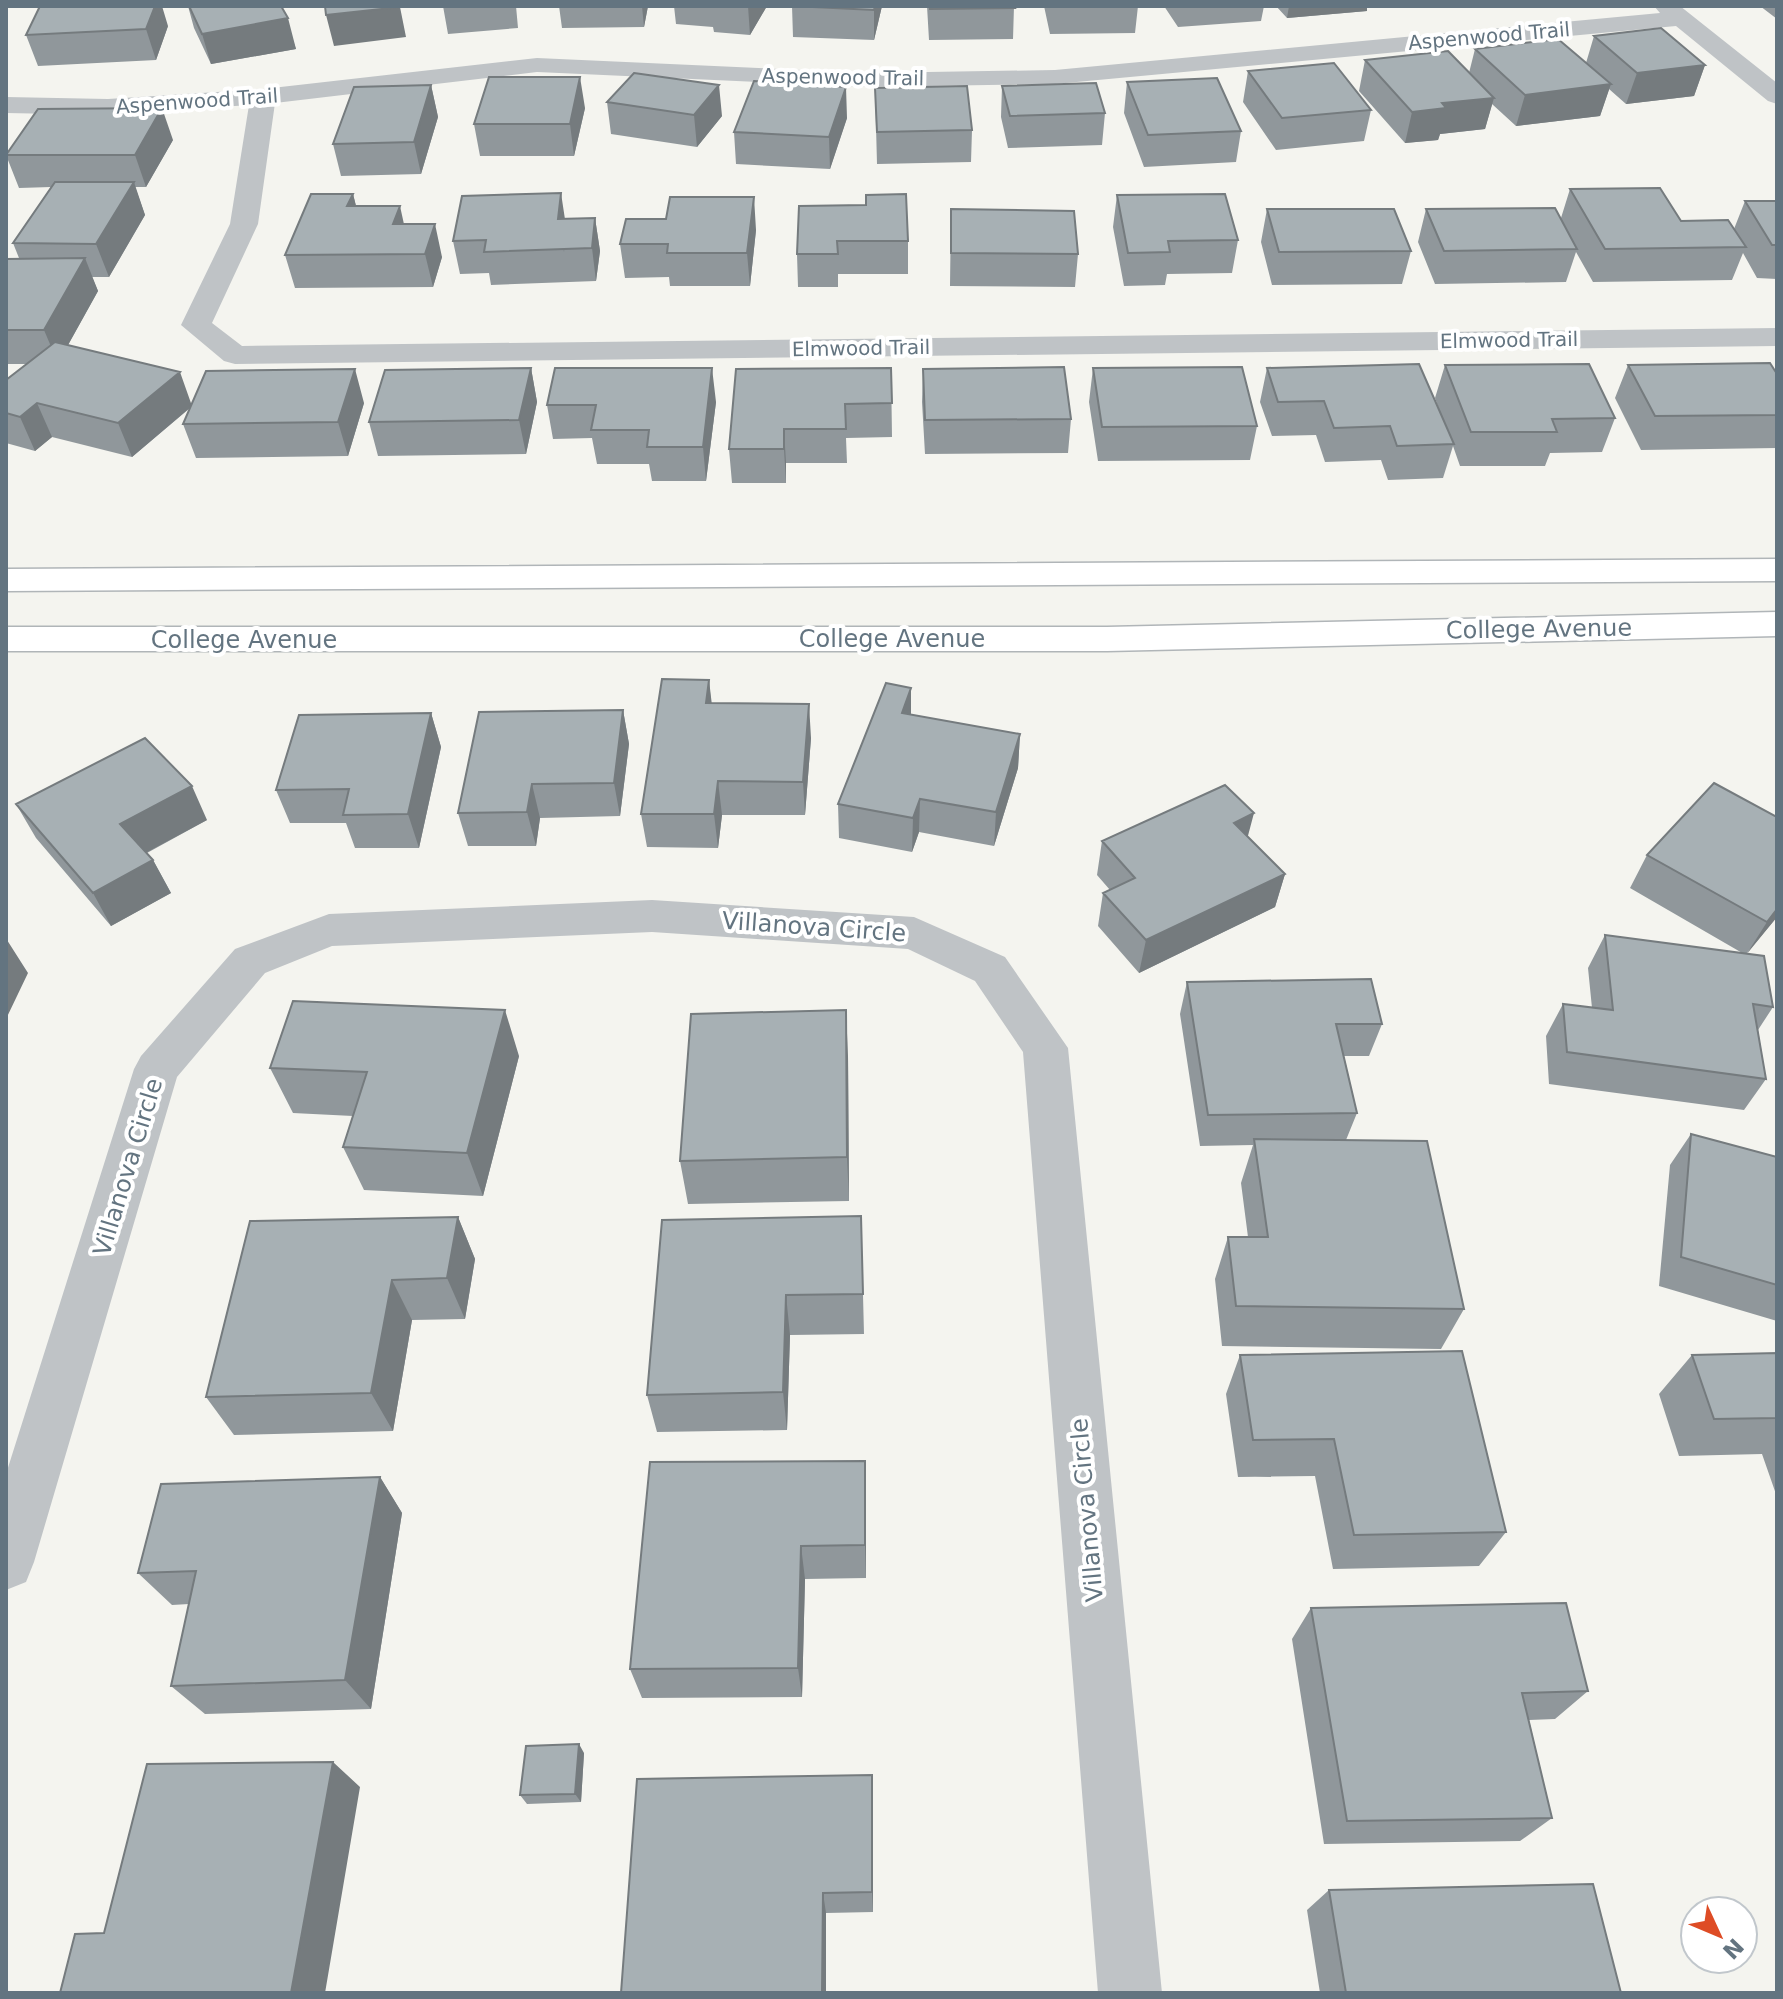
<svg xmlns="http://www.w3.org/2000/svg" width="1783" height="1999" viewBox="0 0 1783 1999" font-family="'DejaVu Sans',sans-serif">
	<style>
		.lines { fill: none; stroke-linecap: round; stroke-linejoin: round }
		.major-casing { stroke: #b0b5b8; stroke-width: 3 }
		.minor { fill: #bfc3c6; fill-rule: evenodd }
		.major { fill: #fff; fill-rule: evenodd }
		.wall { fill: #90979b }
		.shaded-wall { fill: #757b7e }
		.building { fill: #a7b0b4; stroke: #757b7e; stroke-width: 2 }
		.labels { text-anchor: middle; stroke-width: 8; stroke-linejoin: round; paint-order: stroke }
		.far-street-label { font-size: 20px; fill: #637480; stroke: #fff }
		.street-label { font-size: 24px; fill: #637480; stroke: #fff }
	</style>
	<rect width="100%" height="100%" fill="#f4f4ef"/>
	<g class="lines">
		<defs>
			<path id="major" d="M 1777,559 L 1777,581 L 6,591 L 6,569 Z
				M 1777,612 L 1777,636 L 1107,651 L 6,651 L 6,627 L 1107,627 Z"/>
		</defs>
		<use href="#major" class="major-casing"/>
		<path class="minor" d="M 1654,6 L 1680,6 L 1777,83 L 1777,104 L 1768,101 L 1676,26 L 1055,84 L 868,87 L 537,72 L 275,103 L 258,224 L 212,323 L 242,346 L 1777,328 L 1777,346 L 235,364 L 224,361 L 181,325 L 230,224 L 249,105 L 108,115 L 6,113 L 6,97 L 108,99 L 263,89 L 537,58 L 868,73 L 1055,70 L 1660,13 Z
			M 652,900 L 914,917 L 1005,957 L 1068,1048 L 1162,1993 L 1098,1993 L 1023,1052 L 975,981 L 908,949 L 652,932 L 332,946 L 265,973 L 177,1077 L 34,1562 L 26,1582 L 6,1590 L 6,1474 L 134,1069 L 141,1056 L 235,949 L 329,914 Z"/>
		<use href="#major" class="major"/>
	</g>
	<path class="wall" d="M 188,6 L 281,6 L 296,49 L 211,64 L 194,28 Z
		M 443,6 L 516,6 L 518,28 L 448,34 Z
		M 559,6 L 648,6 L 644,27 L 562,28 Z
		M 674,6 L 767,6 L 750,35 L 714,32 L 713,27 L 676,24 Z
		M 792,6 L 882,6 L 874,40 L 793,37 Z
		M 927,6 L 1014,6 L 1013,39 L 929,40 Z
		M 1044,6 L 1138,6 L 1135,33 L 1050,34 Z
		M 1164,6 L 1264,6 L 1261,21 L 1178,27 Z
		M 1276,6 L 1367,6 L 1367,11 L 1287,18 Z
		M 1760,6 L 1777,6 L 1777,19 Z
		M 168,26 L 156,60 L 38,66 L 26,35 Z
		M 1594,36 L 1705,65 L 1694,96 L 1626,104 L 1609,89 L 1600,116 L 1516,126 L 1492,104 L 1485,129 L 1440,134 L 1438,140 L 1405,143 L 1359,91 L 1365,60 L 1469,73 L 1475,49 L 1586,63 Z
		M 1248,71 L 1371,110 L 1364,141 L 1276,150 L 1243,102 Z
		M 1127,82 L 1241,131 L 1236,162 L 1144,167 L 1124,113 Z
		M 431,85 L 438,117 L 421,174 L 341,176 L 333,144 Z
		M 1002,86 L 1105,113 L 1102,145 L 1008,148 L 1001,117 Z
		M 875,88 L 972,130 L 971,162 L 877,164 Z
		M 607,102 L 722,116 L 697,147 L 611,134 Z
		M 585,108 L 574,156 L 480,156 L 474,124 Z
		M 847,118 L 830,169 L 736,164 L 734,132 Z
		M 173,140 L 146,187 L 135,187 L 145,215 L 109,277 L 92,277 L 98,291 L 68,345 L 192,405 L 364,403 L 348,456 L 196,458 L 183,424 L 190,408 L 132,457 L 52,437 L 35,451 L 6,443 L 6,380 L 28,364 L 6,364 L 6,259 L 19,258 L 13,243 L 51,187 L 19,188 L 6,155 Z
		M 1570,189 L 1681,221 L 1734,229 L 1745,201 L 1777,201 L 1777,279 L 1757,278 L 1743,253 L 1732,280 L 1593,282 L 1576,252 L 1566,282 L 1435,284 L 1418,242 L 1426,209 L 1561,218 Z
		M 353,194 L 356,206 L 404,224 L 442,257 L 433,287 L 295,288 L 285,255 Z
		M 1117,195 L 1238,240 L 1232,273 L 1167,274 L 1165,285 L 1124,286 L 1113,227 Z
		M 866,205 L 908,241 L 908,274 L 838,274 L 838,287 L 798,287 L 797,254 Z
		M 951,209 L 1078,254 L 1075,287 L 950,286 Z
		M 1267,209 L 1411,251 L 1402,284 L 1272,285 L 1261,242 Z
		M 595,218 L 600,251 L 596,281 L 491,285 L 489,273 L 460,274 L 453,241 L 565,219 Z
		M 756,230 L 750,286 L 670,286 L 669,277 L 625,278 L 620,244 Z
		M 1445,365 L 1615,418 L 1602,452 L 1550,453 L 1545,466 L 1460,466 L 1453,446 L 1443,478 L 1388,480 L 1381,460 L 1325,462 L 1316,435 L 1272,436 L 1260,402 L 1267,368 L 1443,420 L 1435,398 Z
		M 1628,365 L 1777,374 L 1777,448 L 1641,450 L 1615,398 Z
		M 531,368 L 537,402 L 526,454 L 378,456 L 369,422 Z
		M 891,368 L 892,437 L 846,438 L 847,463 L 786,463 L 786,483 L 732,483 L 729,449 Z
		M 1093,368 L 1257,426 L 1250,460 L 1098,461 L 1089,402 Z
		M 923,369 L 1071,419 L 1068,453 L 925,454 L 922,402 Z
		M 716,402 L 706,481 L 652,481 L 649,464 L 597,464 L 592,438 L 553,439 L 547,405 Z
		M 709,680 L 711,703 L 811,738 L 805,815 L 722,815 L 718,848 L 647,847 L 641,814 Z
		M 911,688 L 911,715 L 1020,734 L 1018,768 L 994,846 L 919,832 L 912,852 L 839,838 L 838,804 Z
		M 623,710 L 629,744 L 620,816 L 540,818 L 536,846 L 468,846 L 458,813 Z
		M 431,713 L 441,747 L 419,848 L 355,848 L 346,823 L 290,823 L 276,790 Z
		M 16,804 L 207,820 L 147,853 L 153,860 L 171,893 L 111,926 L 36,838 Z
		M 1777,817 L 1777,917 L 1746,954 L 1773,1007 L 1758,1030 L 1766,1079 L 1744,1110 L 1549,1084 L 1546,1036 L 1563,1004 L 1592,1008 L 1588,968 L 1605,935 L 1744,954 L 1630,888 L 1647,855 Z
		M 1248,837 L 1285,874 L 1275,907 L 1139,973 L 1098,926 L 1103,893 L 1110,890 L 1097,875 L 1102,841 Z
		M 1187,982 L 1382,1024 L 1369,1056 L 1344,1056 L 1357,1113 L 1346,1140 L 1464,1309 L 1441,1349 L 1222,1346 L 1215,1279 L 1228,1237 L 1248,1237 L 1241,1183 L 1253,1145 L 1200,1146 L 1180,1014 Z
		M 519,1056 L 483,1196 L 364,1190 L 343,1147 L 353,1116 L 293,1113 L 270,1068 Z
		M 848,1056 L 849,1201 L 688,1204 L 680,1161 Z
		M 1691,1134 L 1777,1157 L 1777,1321 L 1659,1286 L 1670,1165 Z
		M 861,1216 L 864,1334 L 790,1335 L 787,1430 L 657,1432 L 647,1395 Z
		M 458,1217 L 475,1259 L 465,1319 L 412,1320 L 393,1431 L 234,1435 L 206,1397 Z
		M 1777,1353 L 1777,1497 L 1762,1454 L 1679,1456 L 1659,1394 L 1692,1355 Z
		M 1240,1355 L 1506,1532 L 1479,1566 L 1333,1569 L 1315,1476 L 1238,1477 L 1226,1394 Z
		M 380,1477 L 402,1513 L 371,1709 L 205,1714 L 171,1686 L 189,1604 L 172,1605 L 138,1573 Z
		M 866,1497 L 866,1578 L 805,1579 L 802,1697 L 642,1698 L 630,1669 Z
		M 1311,1608 L 1588,1691 L 1555,1719 L 1529,1720 L 1552,1818 L 1520,1841 L 1324,1844 L 1292,1639 Z
		M 584,1753 L 581,1802 L 527,1804 L 520,1795 Z
		M 873,1800 L 873,1912 L 826,1913 L 621,1993 Z
		M 1329,1890 L 1621,1993 L 1320,1993 L 1307,1910 Z"/>
	<path class="shaded-wall" d="M 155,6 L 162,6 L 168,26 L 156,60 L 146,29 Z
		M 642,6 L 648,6 L 644,27 Z
		M 748,6 L 767,6 L 750,35 Z
		M 875,6 L 882,6 L 874,40 L 874,10 Z
		M 1289,6 L 1367,6 L 1367,11 L 1287,18 Z
		M 400,7 L 406,37 L 334,46 L 326,15 Z
		M 288,18 L 296,49 L 211,64 L 202,34 Z
		M 1705,65 L 1694,96 L 1626,104 L 1637,73 Z
		M 580,77 L 585,108 L 574,156 L 570,124 Z
		M 1611,84 L 1600,116 L 1516,126 L 1525,95 Z
		M 431,85 L 438,117 L 421,174 L 414,142 Z
		M 719,85 L 722,116 L 697,147 L 694,115 Z
		M 846,87 L 847,118 L 830,169 L 829,137 Z
		M 1494,98 L 1485,129 L 1440,134 L 1438,140 L 1405,143 L 1412,112 L 1442,103 Z
		M 162,108 L 173,140 L 146,187 L 135,155 Z
		M 134,182 L 145,215 L 109,277 L 96,244 Z
		M 561,193 L 566,226 L 564,252 L 558,219 Z
		M 353,194 L 361,226 L 347,206 Z
		M 754,197 L 756,230 L 750,286 L 747,253 Z
		M 400,206 L 407,238 L 393,224 Z
		M 595,218 L 600,251 L 596,281 L 592,248 Z
		M 435,224 L 442,257 L 433,287 L 425,254 Z
		M 85,258 L 98,291 L 58,363 L 44,330 Z
		M 531,368 L 537,402 L 526,454 L 519,420 Z
		M 712,368 L 716,402 L 706,481 L 703,447 Z
		M 355,369 L 364,403 L 348,456 L 338,422 Z
		M 180,372 L 192,406 L 132,457 L 118,423 Z
		M 37,403 L 52,437 L 35,451 L 20,417 Z
		M 784,429 L 786,463 L 786,483 L 784,449 Z
		M 709,680 L 713,714 L 706,703 Z
		M 911,688 L 911,722 L 902,713 Z
		M 809,704 L 811,738 L 805,815 L 803,782 Z
		M 623,710 L 629,744 L 620,816 L 614,783 Z
		M 431,713 L 441,747 L 419,848 L 408,814 Z
		M 1020,734 L 1018,768 L 994,846 L 996,812 Z
		M 718,781 L 722,815 L 718,848 L 714,814 Z
		M 532,784 L 540,818 L 536,846 L 527,812 Z
		M 192,786 L 207,820 L 138,857 L 120,824 Z
		M 920,799 L 919,832 L 912,852 L 913,818 Z
		M 1254,813 L 1245,847 L 1234,823 Z
		M 153,860 L 171,893 L 111,926 L 93,893 Z
		M 1285,874 L 1275,907 L 1139,973 L 1146,940 Z
		M 1777,909 L 1777,917 L 1746,955 L 1767,922 Z
		M 7,940 L 28,973 L 6,1019 L 6,942 Z
		M 505,1010 L 519,1056 L 483,1196 L 467,1153 Z
		M 846,1010 L 848,1056 L 849,1201 L 847,1157 Z
		M 458,1217 L 475,1259 L 465,1319 L 447,1278 Z
		M 392,1280 L 412,1320 L 393,1431 L 371,1393 Z
		M 786,1295 L 790,1335 L 787,1430 L 783,1392 Z
		M 865,1461 L 866,1497 L 866,1578 L 865,1545 Z
		M 380,1477 L 402,1513 L 371,1709 L 345,1680 Z
		M 801,1546 L 805,1579 L 802,1697 L 798,1668 Z
		M 579,1744 L 584,1753 L 581,1802 L 575,1794 Z
		M 333,1762 L 360,1787 L 325,1993 L 291,1993 Z
		M 872,1775 L 873,1800 L 873,1912 L 872,1892 Z
		M 823,1893 L 826,1913 L 826,1993 L 822,1993 Z"/>
	<path class="building" d="M 40,6 L 155,6 L 146,29 L 26,35 Z
		M 189,6 L 281,6 L 288,18 L 202,34 Z
		M 325,6 L 399,6 L 400,7 L 326,15 Z
		M 792,6 L 875,6 L 874,10 Z
		M 930,6 L 1014,6 L 1015,8 L 930,9 Z
		M 1661,28 L 1705,65 L 1637,73 L 1594,36 Z
		M 1558,39 L 1611,84 L 1525,95 L 1475,49 Z
		M 1448,51 L 1494,98 L 1442,103 L 1446,108 L 1412,112 L 1365,60 Z
		M 1334,63 L 1371,110 L 1282,118 L 1248,71 Z
		M 634,73 L 719,85 L 694,115 L 607,102 Z
		M 489,77 L 580,77 L 570,124 L 474,124 Z
		M 1217,78 L 1241,131 L 1148,135 L 1127,82 Z
		M 754,81 L 846,87 L 829,137 L 734,132 Z
		M 1096,83 L 1105,113 L 1010,116 L 1002,86 Z
		M 431,85 L 414,142 L 333,144 L 354,87 Z
		M 967,86 L 972,130 L 877,132 L 875,88 Z
		M 162,108 L 135,155 L 6,155 L 38,109 Z
		M 55,182 L 134,182 L 96,244 L 13,243 Z
		M 1660,188 L 1681,221 L 1728,220 L 1746,247 L 1605,249 L 1570,189 Z
		M 561,193 L 558,219 L 595,218 L 592,248 L 484,252 L 486,240 L 453,241 L 462,196 Z
		M 311,194 L 353,194 L 347,206 L 400,206 L 393,224 L 435,224 L 425,254 L 285,255 Z
		M 906,194 L 908,241 L 837,241 L 838,254 L 797,254 L 799,206 L 866,205 L 866,195 Z
		M 1225,194 L 1238,240 L 1168,241 L 1170,252 L 1128,253 L 1117,195 Z
		M 670,197 L 754,197 L 747,253 L 667,253 L 668,244 L 620,244 L 626,219 L 666,219 Z
		M 1745,201 L 1777,201 L 1777,245 L 1772,245 Z
		M 1555,208 L 1577,249 L 1444,251 L 1426,209 Z
		M 951,209 L 1074,211 L 1078,254 L 951,253 Z
		M 1267,209 L 1394,209 L 1411,251 L 1279,252 Z
		M 85,258 L 44,330 L 6,330 L 6,259 Z
		M 55,342 L 180,372 L 118,423 L 37,403 L 20,417 L 6,413 L 6,380 Z
		M 1770,363 L 1777,374 L 1777,415 L 1655,416 L 1628,365 Z
		M 1419,364 L 1454,444 L 1397,446 L 1390,426 L 1334,428 L 1324,401 L 1278,402 L 1267,368 Z
		M 1589,364 L 1615,418 L 1552,419 L 1557,432 L 1471,432 L 1445,365 Z
		M 1064,367 L 1071,419 L 925,420 L 923,369 Z
		M 1242,367 L 1257,426 L 1102,427 L 1093,368 Z
		M 531,368 L 519,420 L 369,422 L 385,370 Z
		M 555,368 L 712,368 L 703,447 L 647,447 L 649,430 L 591,430 L 596,405 L 547,405 Z
		M 891,368 L 892,403 L 845,404 L 846,429 L 784,429 L 784,449 L 729,449 L 736,369 Z
		M 355,369 L 338,422 L 183,424 L 206,371 Z
		M 662,679 L 709,680 L 706,703 L 809,704 L 803,782 L 718,781 L 714,814 L 641,814 Z
		M 886,683 L 911,688 L 902,713 L 1020,734 L 996,812 L 920,799 L 913,818 L 838,804 Z
		M 623,710 L 614,783 L 532,784 L 527,812 L 458,813 L 479,712 Z
		M 431,713 L 408,814 L 343,815 L 349,789 L 276,790 L 299,715 Z
		M 145,738 L 192,786 L 120,824 L 153,860 L 93,893 L 16,804 Z
		M 1714,783 L 1777,817 L 1777,909 L 1767,922 L 1647,855 Z
		M 1225,785 L 1254,813 L 1234,823 L 1285,874 L 1146,940 L 1103,893 L 1135,878 L 1102,841 Z
		M 1605,935 L 1764,956 L 1773,1007 L 1753,1004 L 1766,1079 L 1567,1052 L 1563,1004 L 1613,1010 Z
		M 1371,979 L 1382,1024 L 1336,1024 L 1357,1113 L 1208,1115 L 1187,982 Z
		M 293,1001 L 505,1010 L 467,1153 L 343,1147 L 367,1072 L 270,1068 Z
		M 846,1010 L 847,1157 L 680,1161 L 691,1014 Z
		M 1691,1134 L 1777,1157 L 1777,1285 L 1681,1257 Z
		M 1254,1139 L 1427,1141 L 1464,1309 L 1236,1306 L 1228,1237 L 1268,1237 Z
		M 861,1216 L 863,1294 L 786,1295 L 783,1392 L 647,1395 L 662,1220 Z
		M 458,1217 L 447,1278 L 392,1280 L 371,1393 L 206,1397 L 250,1221 Z
		M 1462,1351 L 1506,1532 L 1354,1535 L 1334,1439 L 1253,1440 L 1240,1355 Z
		M 1777,1353 L 1777,1418 L 1714,1419 L 1692,1355 Z
		M 865,1461 L 865,1545 L 801,1546 L 798,1668 L 630,1669 L 650,1462 Z
		M 380,1477 L 345,1680 L 171,1686 L 196,1571 L 138,1573 L 161,1484 Z
		M 1566,1603 L 1588,1691 L 1522,1693 L 1552,1818 L 1347,1821 L 1311,1608 Z
		M 579,1744 L 575,1794 L 520,1795 L 526,1746 Z
		M 333,1762 L 291,1993 L 60,1993 L 75,1934 L 104,1933 L 147,1764 Z
		M 872,1775 L 872,1892 L 823,1893 L 822,1993 L 621,1993 L 637,1779 Z
		M 1593,1884 L 1621,1993 L 1346,1993 L 1329,1890 Z"/>
	<g class="labels">
		<g class="far-street-label">
			<text transform="translate(1489 36) rotate(-5)" y="7">Aspenwood Trail</text>
			<text transform="translate(843 77) rotate(1)" y="7">Aspenwood Trail</text>
			<text transform="translate(197 101) rotate(-4)" y="7">Aspenwood Trail</text>
			<text transform="translate(1509 340) rotate(-1)" y="7">Elmwood Trail</text>
			<text transform="translate(861 348) rotate(-1)" y="7">Elmwood Trail</text>
		</g>
		<g class="street-label">
			<text transform="translate(1539 629) rotate(-1)" y="8">College Avenue</text>
			<text x="892" y="647">College Avenue</text>
			<text x="244" y="648">College Avenue</text>
			<text transform="translate(814 927) rotate(4)" y="8">Villanova Circle</text>
			<text transform="translate(128 1167) rotate(-73)" y="8">Villanova Circle</text>
			<text transform="translate(1087 1510) rotate(-95)" y="8">Villanova Circle</text>
		</g>
	</g>
	<rect width="1783" height="1999" fill="none" stroke="#637480" stroke-width="16"/>
	<g transform="translate(1719 1935) rotate(134)"><circle r="38" fill="#ffffff" stroke="#c1c7cc" stroke-width="2"/>
	<path d="M0-6L14 30L0 20L-14 30Z" fill="#de4c25"/>
	<text y="-12" font-size="22" font-weight="bold" text-anchor="middle" fill="#637480">N</text>
	</g>
</svg>
